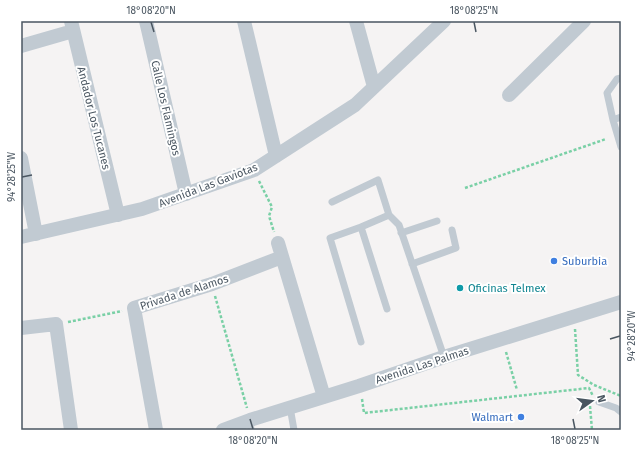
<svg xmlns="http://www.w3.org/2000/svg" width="642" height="451" viewBox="0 0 642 451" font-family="'Fira Sans',sans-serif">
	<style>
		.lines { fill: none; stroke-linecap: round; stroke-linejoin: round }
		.path { stroke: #7ad0a6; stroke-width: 2.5; stroke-dasharray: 3 2; stroke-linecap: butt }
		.service { stroke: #c1cad2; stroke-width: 7 }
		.minor { stroke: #c1cad2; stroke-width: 14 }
		.ticks { fill: none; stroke: #4a5661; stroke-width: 1.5 }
		.shop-dot { fill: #3f7fe0; stroke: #fff; stroke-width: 1.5 }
		.culture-dot { fill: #0f9aa8; stroke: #fff; stroke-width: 1.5 }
		.labels { text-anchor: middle; stroke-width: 4; stroke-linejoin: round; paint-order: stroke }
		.street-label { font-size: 11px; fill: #4a5661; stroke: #fff }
		.shop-label { font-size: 11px; fill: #366cbe; stroke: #fff; text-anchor: start }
		.culture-label { font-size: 11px; fill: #0d838f; stroke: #fff; text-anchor: start }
		.neatline { fill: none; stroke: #4a5661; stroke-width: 1.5 }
		.ticks-label { font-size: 10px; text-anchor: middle; fill: #4a5661 }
	</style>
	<rect width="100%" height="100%" fill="#f5f3f3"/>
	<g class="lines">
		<path class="path" d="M 259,181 L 272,207 L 269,216 L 274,232
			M 465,188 L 606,139
			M 215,296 L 247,408
			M 68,322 L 122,311
			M 575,329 L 578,375 L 594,385 L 621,396
			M 506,352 L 517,390
			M 362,399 L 364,413 L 589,388 L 593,396
			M 590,406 L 592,430"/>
		<path class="service" d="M 621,78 L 617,79 L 607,93 L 613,120 L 621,147
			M 613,120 L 621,117
			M 332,202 L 378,180 L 389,215 L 399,225 L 444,357
			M 401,233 L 437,221
			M 412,264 L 456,248 L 452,230
			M 387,309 L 361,227 L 389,215
			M 361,342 L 330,238 L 361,227
			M 599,402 L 616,408 L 621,412
			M 290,407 L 294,430
			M 250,420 L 251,430"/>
		<path class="minor" d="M 71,21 L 118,215
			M 146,21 L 186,194
			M 244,21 L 276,156
			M 356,21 L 374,87
			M 21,46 L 73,31
			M 509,95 L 584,21
			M 21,158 L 36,234
			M 21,237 L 142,209 L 254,170 L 355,105 L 444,21
			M 278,243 L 324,397
			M 21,328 L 56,324 L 71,430
			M 156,430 L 134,308 L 212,284 L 282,257
			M 223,430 L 250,420 L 359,386 L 444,357 L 621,302"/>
	</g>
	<path class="ticks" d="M 151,22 L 154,32M 474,22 L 476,32M 22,177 L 32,175M 610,339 L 620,336M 250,419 L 253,429M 573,419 L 575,429"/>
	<g class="shop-dot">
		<circle cx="554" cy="261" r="4"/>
		<circle cx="521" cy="417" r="4"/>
	</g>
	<circle class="culture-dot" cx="460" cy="288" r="4"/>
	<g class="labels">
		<g class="street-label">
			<text transform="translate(166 108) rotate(77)" y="4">Calle Los Flamingos</text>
			<text transform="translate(94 118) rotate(76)" y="4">Andador Los Tucanes</text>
			<text transform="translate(208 185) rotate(-21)" y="4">Avenida Las Gaviotas</text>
			<text transform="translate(184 292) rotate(-18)" y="4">Privada de Alamos</text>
			<text transform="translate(422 365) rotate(-18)" y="4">Avenida Las Palmas</text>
		</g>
		<g class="shop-label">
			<text x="562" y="265">Suburbia</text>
			<text x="513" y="421" text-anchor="end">Walmart</text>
		</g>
		<g class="culture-label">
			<text x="468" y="292">Oficinas Telmex</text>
		</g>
	</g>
	<rect width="642" height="451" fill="none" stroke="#ffffff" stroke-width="44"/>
	<g transform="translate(592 401) rotate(76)" stroke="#ffffff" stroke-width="3" paint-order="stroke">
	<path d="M0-3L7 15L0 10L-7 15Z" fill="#4a5661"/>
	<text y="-6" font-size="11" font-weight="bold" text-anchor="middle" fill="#4a5661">N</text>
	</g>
	<rect x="22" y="22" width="598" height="407" class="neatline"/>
	<g class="ticks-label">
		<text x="151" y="14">18°08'20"N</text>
		<text x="474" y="14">18°08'25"N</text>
		<text transform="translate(11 177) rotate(-90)" y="4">94°28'25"W</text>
		<text transform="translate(631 336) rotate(-90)" y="4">94°28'20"W</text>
		<text x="253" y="444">18°08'20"N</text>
		<text x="575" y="444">18°08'25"N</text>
	</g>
</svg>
